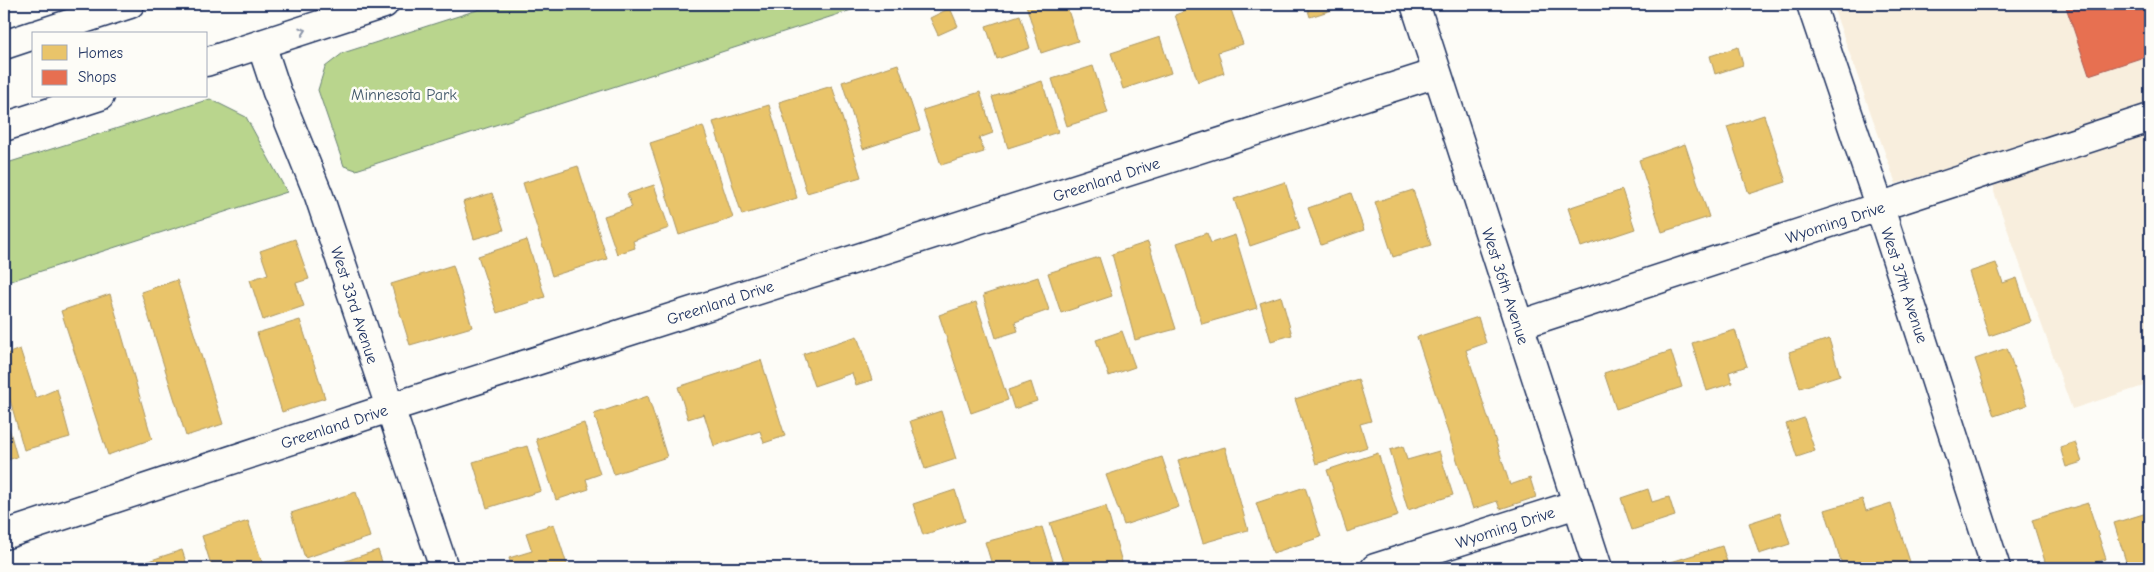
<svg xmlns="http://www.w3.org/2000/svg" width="2154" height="572" viewBox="0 0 2154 572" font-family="'Comic Neue',sans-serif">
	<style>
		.built { fill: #f8eedd }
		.green { fill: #b9d58d; stroke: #6a8276 }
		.homes { fill: #e9c46a; stroke: #ab9766 }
		.shops { fill: #e76f51; stroke: #aa5c55 }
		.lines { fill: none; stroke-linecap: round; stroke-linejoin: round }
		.minor-casing { stroke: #1b2f5e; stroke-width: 31 }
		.major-casing { stroke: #1b2f5e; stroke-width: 31 }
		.minor { stroke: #fdfcf7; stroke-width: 28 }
		.major { stroke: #fdfcf7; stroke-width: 28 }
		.oneway { stroke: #8c96aa }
		.labels { text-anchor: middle; stroke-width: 5; stroke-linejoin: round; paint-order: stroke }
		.park-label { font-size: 16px; fill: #42586a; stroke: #fdfcf7 }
		.street-label { font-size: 16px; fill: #1b2f5e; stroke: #fdfcf7 }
	</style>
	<rect width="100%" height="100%" fill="#fdfcf7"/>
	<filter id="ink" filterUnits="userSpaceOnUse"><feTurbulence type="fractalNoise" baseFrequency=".02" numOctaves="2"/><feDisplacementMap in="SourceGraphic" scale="10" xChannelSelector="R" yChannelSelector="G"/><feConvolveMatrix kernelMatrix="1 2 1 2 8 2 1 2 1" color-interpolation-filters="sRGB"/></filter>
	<g filter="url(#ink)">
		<path class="built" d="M 1832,4 L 2150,4 L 2150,384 L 2072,409 L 1994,192 L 1993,155 L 1896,184 Z"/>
		<path class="green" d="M 496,4 L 870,4 L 356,170 L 344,166 L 318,90 L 325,67 L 343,53 Z
			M 210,99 L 246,117 L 287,192 L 4,283 L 4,164 Z"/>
		<path class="homes" d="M 1031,4 L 1066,4 L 1078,41 L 1041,53 L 1026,5 Z
			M 1180,4 L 1229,4 L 1243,44 L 1218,52 L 1224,73 L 1198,82 L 1175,15 L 1183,12 Z
			M 1306,4 L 1340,4 L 1341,7 L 1310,17 Z
			M 950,8 L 958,26 L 938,35 L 930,18 Z
			M 1020,15 L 1030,48 L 997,59 L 986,26 Z
			M 1160,37 L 1171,73 L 1123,89 L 1111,53 Z
			M 1738,47 L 1743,65 L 1715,74 L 1710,56 Z
			M 898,64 L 920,130 L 863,149 L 842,82 Z
			M 1093,66 L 1108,113 L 1067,126 L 1052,79 Z
			M 1042,81 L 1058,132 L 1008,148 L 992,97 Z
			M 832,86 L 861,177 L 807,193 L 779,102 Z
			M 980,92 L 993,133 L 979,138 L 984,152 L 941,165 L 923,110 Z
			M 769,105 L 797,198 L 742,215 L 713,122 Z
			M 1764,115 L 1786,182 L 1749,194 L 1727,127 Z
			M 703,126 L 733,218 L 679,235 L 650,143 Z
			M 1685,144 L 1709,217 L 1662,232 L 1639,160 Z
			M 578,166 L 607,259 L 552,276 L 523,183 Z
			M 1285,182 L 1300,229 L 1250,246 L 1234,199 Z
			M 654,185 L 669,228 L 633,241 L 635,248 L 617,254 L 604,216 L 632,207 L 627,194 Z
			M 1413,190 L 1431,245 L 1393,257 L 1375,202 Z
			M 1622,190 L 1635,229 L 1581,247 L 1568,208 Z
			M 492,193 L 504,230 L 474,239 L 463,202 Z
			M 1351,193 L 1364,230 L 1321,245 L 1308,208 Z
			M 1207,233 L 1211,243 L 1235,235 L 1257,308 L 1202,324 L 1177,243 Z
			M 295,239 L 309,279 L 296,283 L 304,306 L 263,320 L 250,280 L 268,274 L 260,251 Z
			M 527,240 L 545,297 L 497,313 L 478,256 Z
			M 1148,242 L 1176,329 L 1135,340 L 1112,254 Z
			M 1099,257 L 1112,296 L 1061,313 L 1048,273 Z
			M 1996,263 L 2003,283 L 2017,278 L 2031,322 L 1989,336 L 1969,272 Z
			M 453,265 L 472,327 L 410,345 L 391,284 Z
			M 1038,277 L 1049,310 L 1015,322 L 1018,331 L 996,338 L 983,295 Z
			M 177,280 L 223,424 L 186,436 L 141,292 Z
			M 110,294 L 152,439 L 108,455 L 61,311 Z
			M 1281,296 L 1292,335 L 1271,341 L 1260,303 Z
			M 976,302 L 1008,400 L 971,413 L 939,315 Z
			M 1478,317 L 1486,343 L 1466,350 L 1510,485 L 1530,478 L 1536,497 L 1500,509 L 1497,501 L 1473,509 L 1417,337 Z
			M 300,320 L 325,398 L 282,412 L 257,333 Z
			M 1735,330 L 1747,366 L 1729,372 L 1732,383 L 1707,391 L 1692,343 Z
			M 1122,331 L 1135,367 L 1109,376 L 1096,340 Z
			M 857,336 L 872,380 L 856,385 L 852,373 L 814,386 L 803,354 Z
			M 1829,339 L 1840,375 L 1800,388 L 1789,352 Z
			M 2007,348 L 2027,405 L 1994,416 L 1975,359 Z
			M 20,349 L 36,398 L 57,389 L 70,437 L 24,450 L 4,378 L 4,355 Z
			M 1671,351 L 1682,387 L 1616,409 L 1604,373 Z
			M 761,360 L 785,436 L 764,443 L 760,431 L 714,446 L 704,414 L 688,419 L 678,387 Z
			M 1358,379 L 1371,421 L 1360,424 L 1367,447 L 1316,464 L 1295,399 Z
			M 1031,382 L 1037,401 L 1014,409 L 1008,390 Z
			M 648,396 L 667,457 L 614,474 L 594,414 Z
			M 4,410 L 17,457 L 4,461 Z
			M 941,411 L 956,459 L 925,469 L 910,421 Z
			M 1804,418 L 1815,451 L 1797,457 L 1786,424 Z
			M 584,423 L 600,474 L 586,479 L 589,489 L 556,500 L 536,439 Z
			M 2075,442 L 2082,462 L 2066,467 L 2060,447 Z
			M 527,446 L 541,491 L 487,508 L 473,462 Z
			M 1403,446 L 1407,460 L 1439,451 L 1453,495 L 1408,510 L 1390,450 Z
			M 1225,447 L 1248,530 L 1203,543 L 1178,460 Z
			M 1378,453 L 1398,516 L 1347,532 L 1327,470 Z
			M 1162,457 L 1179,507 L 1124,525 L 1106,475 Z
			M 1305,487 L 1321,537 L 1273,553 L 1256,503 Z
			M 1648,489 L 1652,502 L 1669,497 L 1675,516 L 1632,530 L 1621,498 Z
			M 955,490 L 965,521 L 923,535 L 913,504 Z
			M 356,492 L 370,537 L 305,558 L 291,513 Z
			M 1862,499 L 1866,511 L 1891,503 L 1912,568 L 1843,568 L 1825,510 Z
			M 2088,503 L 2106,559 L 2093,563 L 2094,568 L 2047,568 L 2032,520 Z
			M 1106,506 L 1123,566 L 1118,568 L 1065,568 L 1050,523 Z
			M 2150,512 L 2150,561 L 2128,568 L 2114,523 Z
			M 1780,513 L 1790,544 L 1759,554 L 1749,523 Z
			M 248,521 L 264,568 L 212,568 L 202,536 Z
			M 554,524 L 568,568 L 512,568 L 509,558 L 532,551 L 526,533 Z
			M 1042,527 L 1055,568 L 993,568 L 985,542 Z
			M 1722,546 L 1729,568 L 1670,568 L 1668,563 Z
			M 182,550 L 188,568 L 137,568 L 136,565 Z
			M 378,550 L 384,568 L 335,568 L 334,565 Z"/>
		<path class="shops" d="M 2065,4 L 2150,4 L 2150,55 L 2089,75 Z"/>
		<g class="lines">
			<defs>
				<path id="minor" d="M 1415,4 L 1598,568
					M 1811,4 L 1880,208 L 1996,568
					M 261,44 L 277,92 L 319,196 L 444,568
					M 1519,325 L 2150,118
					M 4,535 L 389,408 L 1437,73
					M 1375,568 L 1577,504"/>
				<path id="major" d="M 38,34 L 130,4
					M 4,45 L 34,35
					M 206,62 L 384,4
					M 4,127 L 100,96"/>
			</defs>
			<use href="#minor" class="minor-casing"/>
			<use href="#major" class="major-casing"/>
			<use href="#minor" class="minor"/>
			<use href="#major" class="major"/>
		</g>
		<defs><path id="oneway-chevron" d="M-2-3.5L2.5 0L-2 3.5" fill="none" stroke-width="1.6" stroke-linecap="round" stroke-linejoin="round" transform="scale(1.25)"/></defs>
		<use class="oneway" href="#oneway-chevron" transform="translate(303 31) rotate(-18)"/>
	</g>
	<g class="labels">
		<g class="park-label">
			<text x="404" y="100">Minnesota Park</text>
		</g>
		<g class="street-label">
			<text transform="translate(1106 179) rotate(-18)" y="6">Greenland Drive</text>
			<text transform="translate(1835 222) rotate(-18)" y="6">Wyoming Drive</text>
			<text transform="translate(1905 285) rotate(72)" y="6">West 37th Avenue</text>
			<text transform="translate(1506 286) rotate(72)" y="6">West 36th Avenue</text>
			<text transform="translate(720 302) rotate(-18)" y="6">Greenland Drive</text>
			<text transform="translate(355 305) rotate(72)" y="6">West 33rd Avenue</text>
			<text transform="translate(334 426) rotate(-18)" y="6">Greenland Drive</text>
			<text transform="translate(1505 527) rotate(-18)" y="6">Wyoming Drive</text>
		</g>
	</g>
	<rect width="2154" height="572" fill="none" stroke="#fdfcf7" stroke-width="20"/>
	<rect x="10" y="10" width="2134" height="552" fill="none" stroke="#1b2f5e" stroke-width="2" filter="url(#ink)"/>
	<rect x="32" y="32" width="175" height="65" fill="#fdfcf7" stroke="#a3aaba"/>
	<rect x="42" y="45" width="25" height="15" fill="#e9c46a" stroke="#a3aaba"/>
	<text x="78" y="58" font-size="15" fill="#1b2f5e">Homes</text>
	<rect x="42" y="70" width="25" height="15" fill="#e76f51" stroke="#a3aaba"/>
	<text x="78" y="82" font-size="15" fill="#1b2f5e">Shops</text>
</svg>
